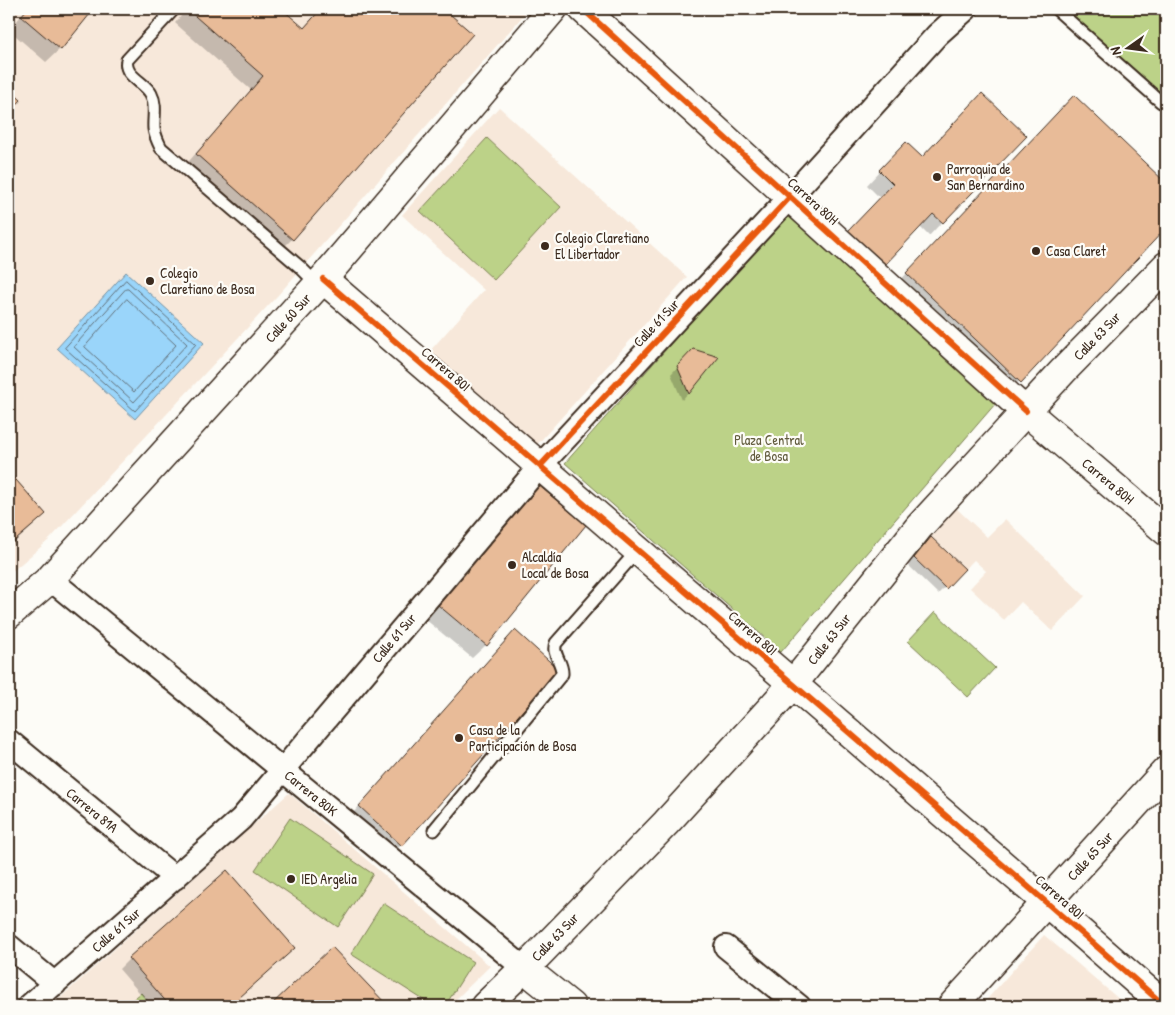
<svg xmlns="http://www.w3.org/2000/svg" width="1175" height="1015" viewBox="0 0 1175 1015" font-family="'Patrick Hand',sans-serif">
	<style>
		.built { fill: #f7e8da }
		.green { fill: #bcd288; stroke: #7c7e53 }
		.water { fill: #9ad5fa; stroke: #7491a2 }
		.shadow { fill: #0003 }
		.lines { fill: none; stroke-linecap: round; stroke-linejoin: round }
		.shore { stroke: #616e76; stroke-width: 1 }
		.building { fill: #e8bb98; stroke: #3b2a1e }
		.service-casing { stroke: #3b2a1e; stroke-width: 15 }
		.minor-casing { stroke: #3b2a1e; stroke-width: 26 }
		.tertiary-casing { stroke: #3b2a1e; stroke-width: 31 }
		.service { stroke: #fdfcf7; stroke-width: 11 }
		.minor { stroke: #fdfcf7; stroke-width: 22 }
		.tertiary { stroke: #fdfcf7; stroke-width: 28 }
		.cycleway-casing { stroke: #fdfcf7; stroke-width: 9 }
		.cycleway { stroke: #e8590c; stroke-width: 6 }
		.poi-dot { fill: #3b2a1e; stroke: #fdfcf7; stroke-width: 2 }
		.labels { text-anchor: middle; stroke-width: 4.5; stroke-linejoin: round; paint-order: stroke }
		.poi-label { font-size: 14px; fill: #3b2a1e; stroke: #fdfcf7; text-anchor: start }
		.street-label { font-size: 14px; fill: #3b2a1e; stroke: #fdfcf7 }
		.park-label { font-size: 14px; fill: #625c3e; stroke: #fdfcf7 }
	</style>
	<rect width="100%" height="100%" fill="#fdfcf7"/>
	<filter id="ink" filterUnits="userSpaceOnUse"><feTurbulence type="fractalNoise" baseFrequency=".02" numOctaves="2"/><feDisplacementMap in="SourceGraphic" scale="10" xChannelSelector="R" yChannelSelector="G"/><feConvolveMatrix kernelMatrix="1 2 1 2 8 2 1 2 1" color-interpolation-filters="sRGB"/></filter>
	<g filter="url(#ink)">
		<path class="built" d="M 9,9 L 529,9 L 279,294 L 49,540 L 9,574 Z
			M 499,107 L 687,277 L 535,447 L 429,352 L 484,290 L 402,215 Z
			M 956,508 L 987,537 L 1005,519 L 1085,596 L 1052,631 L 1021,602 L 1004,620 L 970,588 L 986,571 L 974,560 L 965,569 L 931,537 Z
			M 289,793 L 490,966 L 449,1006 L 51,1006 Z
			M 1044,935 L 1127,1006 L 981,1006 Z"/>
		<path class="green" d="M 1066,9 L 1166,9 L 1166,97 Z
			M 487,138 L 561,207 L 494,280 L 420,211 Z
			M 786,214 L 996,403 L 781,652 L 565,463 Z
			M 935,612 L 995,668 L 968,697 L 908,641 Z
			M 290,818 L 373,874 L 338,927 L 255,870 Z
			M 383,903 L 473,962 L 445,1006 L 433,1006 L 351,954 Z
			M 141,993 L 152,1006 L 125,1006 Z"/>
		<path class="water" d="M 126,272 L 204,343 L 135,419 L 57,348 Z"/>
		<path class="shadow" d="M 27,9 L 93,9 L 60,49 L 46,62 L 9,30 Z
			M 187,9 L 280,9 L 303,29 L 320,9 L 442,9 L 471,34 L 292,239 L 278,253 L 183,168 L 251,90 L 175,23 Z
			M 1074,96 L 1166,184 L 1166,226 L 1006,395 L 893,288 Z
			M 893,157 L 942,222 L 929,236 L 919,226 L 836,245 L 880,198 L 867,185 Z
			M 717,357 L 688,393 L 682,400 L 671,374 L 686,358 Z
			M 9,473 L 44,514 L 31,528 L 9,547 Z
			M 523,499 L 584,525 L 486,645 L 472,658 L 425,619 Z
			M 931,538 L 963,569 L 938,594 L 908,565 Z
			M 502,645 L 401,845 L 388,858 L 346,821 Z
			M 293,948 L 230,1006 L 151,1006 L 119,969 L 129,959 Z
			M 332,949 L 386,1006 L 272,1006 Z"/>
		<g class="lines">
			<path class="shore" d="M 126,280 L 196,344 L 135,411 L 65,348 Z
				M 126,289 L 128,289 L 187,344 L 134,402 L 74,347 Z
				M 127,299 L 176,345 L 134,392 L 85,347 Z"/>
		</g>
		<path class="building" d="M 27,9 L 94,9 L 61,50 L 21,16 Z
			M 187,9 L 282,9 L 304,28 L 321,9 L 444,9 L 473,34 L 293,240 L 196,154 L 263,76 Z
			M 9,89 L 21,100 L 9,113 Z
			M 982,93 L 1027,136 L 943,223 L 933,214 L 884,266 L 848,231 L 893,184 L 879,170 L 906,142 L 922,157 Z
			M 1074,95 L 1166,183 L 1166,228 L 1021,383 L 906,273 Z
			M 693,349 L 719,357 L 689,394 L 677,366 Z
			M 9,472 L 46,514 L 9,546 Z
			M 537,484 L 586,525 L 487,646 L 438,605 Z
			M 931,537 L 965,569 L 946,589 L 914,558 Z
			M 515,630 L 559,670 L 402,846 L 359,806 Z
			M 227,870 L 295,948 L 230,1006 L 170,1006 L 128,958 Z
			M 332,947 L 388,1006 L 270,1006 Z"/>
		<g class="lines">
			<defs>
				<path id="service" d="M 174,9 L 127,60 C 123,76 145,82 151,94 C 157,105 153,118 154,129 C 155,136 158,142 161,148 L 300,267 L 310,277
					M 1056,9 L 1161,102
					M 434,830 L 562,674 C 563,662 551,654 556,643 L 638,550"/>
				<path id="minor" d="M 50,579 L 525,969
					M 9,741 L 175,878
					M 9,946 L 55,984
					M 726,947 L 799,1006
					M 29,1006 L 241,819 L 540,466 L 790,197 L 937,35 L 966,9"/>
				<path id="tertiary" d="M 583,9 L 1015,402 L 1166,531
					M 323,279 L 1047,903 L 1165,1006
					M 9,614 L 50,579 L 323,279 L 553,9
					M 525,969 L 571,1006
					M 485,1006 L 534,959 L 666,823 L 793,684 L 919,527 L 1063,371 L 1166,266
					M 952,1006 L 1166,771"/>
			</defs>
			<use href="#service" class="service-casing"/>
			<use href="#minor" class="minor-casing"/>
			<use href="#tertiary" class="tertiary-casing"/>
			<use href="#service" class="service"/>
			<use href="#minor" class="minor"/>
			<use href="#tertiary" class="tertiary"/>
			<defs>
				<path id="cycleway" d="M 583,9 L 1026,411
					M 323,279 L 1047,903 L 1165,1006
					M 540,466 L 790,197"/>
			</defs>
			<use href="#cycleway" class="cycleway-casing"/>
			<use href="#cycleway" class="cycleway"/>
		</g>
	</g>
	<g class="poi-dot">
		<circle cx="937" cy="177" r="5"/>
		<circle cx="545" cy="246" r="5"/>
		<circle cx="1036" cy="251" r="5"/>
		<circle cx="150" cy="281" r="5"/>
		<circle cx="512" cy="565" r="5"/>
		<circle cx="459" cy="738" r="5"/>
		<circle cx="291" cy="879" r="5"/>
	</g>
	<g class="labels">
		<g class="poi-label">
			<text x="947" y="174">Parroquia de<tspan x="947" dy="16">San Bernardino</tspan></text>
			<text x="555" y="243">Colegio Claretiano<tspan x="555" dy="16">El Libertador</tspan></text>
			<text x="1046" y="256">Casa Claret</text>
			<text x="160" y="278">Colegio<tspan x="160" dy="16">Claretiano de Bosa</tspan></text>
			<text x="522" y="562">Alcaldía<tspan x="522" dy="16">Local de Bosa</tspan></text>
			<text x="469" y="735">Casa de la<tspan x="469" dy="16">Participación de Bosa</tspan></text>
			<text x="301" y="884">IED Argelia</text>
		</g>
		<g class="street-label">
			<text transform="translate(813 201) rotate(42)" y="5">Carrera 80H</text>
			<text transform="translate(288 318) rotate(-48)" y="5">Calle 60 Sur</text>
			<text transform="translate(656 323) rotate(-47)" y="5">Calle 61 Sur</text>
			<text transform="translate(1097 336) rotate(-46)" y="5">Calle 63 Sur</text>
			<text transform="translate(446 369) rotate(41)" y="5">Carrera 80I</text>
			<text transform="translate(1108 481) rotate(40)" y="5">Carrera 80H</text>
			<text transform="translate(753 633) rotate(41)" y="5">Carrera 80I</text>
			<text transform="translate(394 638) rotate(-50)" y="5">Calle 61 Sur</text>
			<text transform="translate(829 639) rotate(-52)" y="5">Calle 63 Sur</text>
			<text transform="translate(311 793) rotate(39)" y="5">Carrera 80K</text>
			<text transform="translate(92 810) rotate(39)" y="5">Carrera 81A</text>
			<text transform="translate(1090 856) rotate(-48)" y="5">Calle 65 Sur</text>
			<text transform="translate(1060 897) rotate(41)" y="5">Carrera 80I</text>
			<text transform="translate(116 930) rotate(-41)" y="5">Calle 61 Sur</text>
			<text transform="translate(555 937) rotate(-46)" y="5">Calle 63 Sur</text>
		</g>
		<g class="park-label">
			<text x="769" y="445">Plaza Central<tspan x="769" dy="16">de Bosa</tspan></text>
		</g>
	</g>
	<rect width="1175" height="1015" fill="none" stroke="#fdfcf7" stroke-width="30"/>
	<rect x="15" y="15" width="1145" height="985" fill="none" stroke="#3b2a1e" stroke-width="2" filter="url(#ink)"/>
	<g transform="translate(1128 48) rotate(256)" stroke="#fdfcf7" stroke-width="4" paint-order="stroke">
	<path d="M0-4L9 19L0 12L-9 19Z" fill="#3b2a1e"/>
	<text y="-8" font-size="14" font-weight="bold" text-anchor="middle" fill="#3b2a1e">N</text>
	</g>
</svg>
